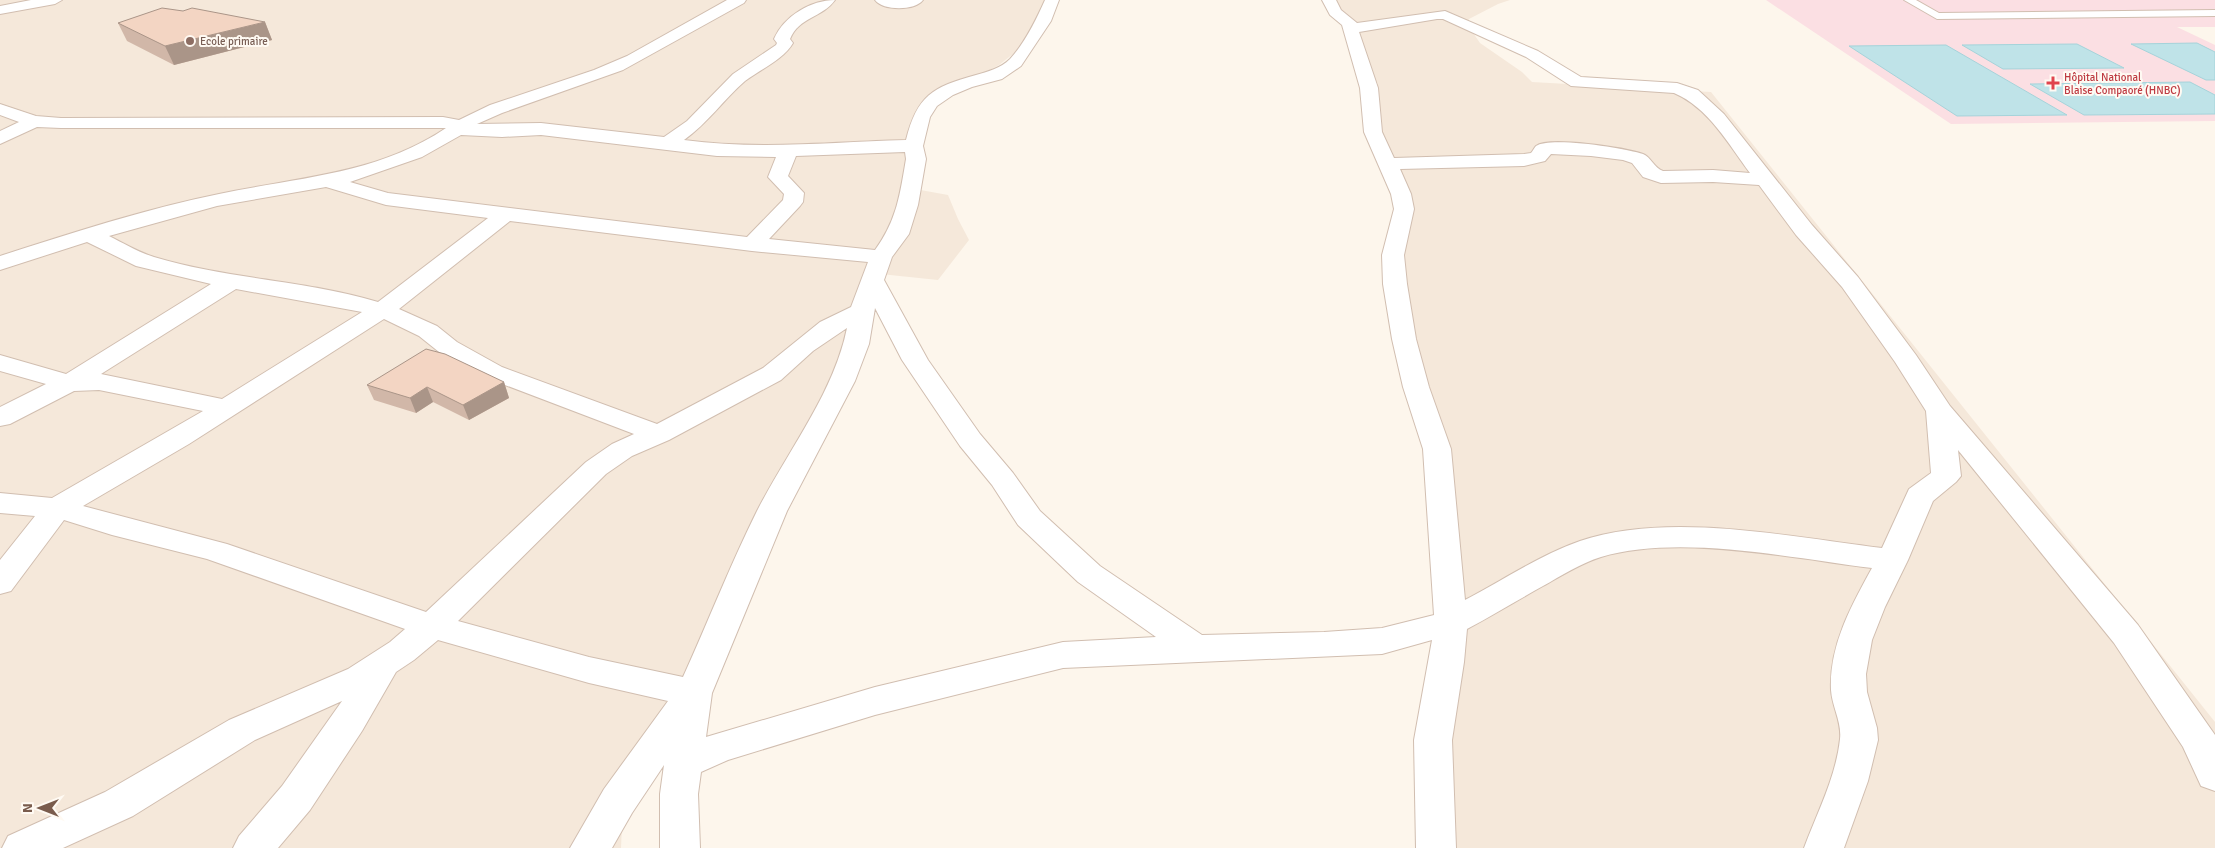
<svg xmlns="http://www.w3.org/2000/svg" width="2215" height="848" viewBox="0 0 2215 848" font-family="Signika,sans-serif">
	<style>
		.residential { fill: #f5e8da }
		.medical { fill: #fbdfe3 }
		.water { fill: #bfe3e8; stroke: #a5d3da }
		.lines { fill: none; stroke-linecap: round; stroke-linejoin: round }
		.service-casing { stroke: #d1beb0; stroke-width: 2 }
		.minor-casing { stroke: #d1beb0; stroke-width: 2 }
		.service { fill: #fff; fill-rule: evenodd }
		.minor { fill: #fff; fill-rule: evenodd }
		.wall { fill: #d1b7a8 }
		.shaded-wall { fill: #aa9588 }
		.building { fill: #f3d5c3; stroke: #aa9588 }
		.education-dot { fill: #8d6e63; stroke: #fffaf3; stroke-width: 2 }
		.health-dot { fill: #e0444e; stroke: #fffaf3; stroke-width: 2 }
		.labels { text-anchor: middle; stroke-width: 4; stroke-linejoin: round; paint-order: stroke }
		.far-education-label { font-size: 11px; fill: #785e54; stroke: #fffaf3; text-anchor: start }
		.far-health-label { font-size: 11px; fill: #be3a42; stroke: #fffaf3; text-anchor: start }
	</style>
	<rect width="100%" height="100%" fill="#fdf6ec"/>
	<path class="residential" d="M 0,0 L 1051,0 L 1023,46 L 999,65 L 926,103 L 904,187 L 948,195 L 958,219 L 969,240 L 938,280 L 871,273 L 841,377 L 623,802 L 621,848 L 0,848 Z
		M 1333,0 L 1510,0 L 1498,4 L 1469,19 L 1467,24 L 1480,43 L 1522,72 L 1532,82 L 1711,92 L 2215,722 L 2215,848 L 1445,848 L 1441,745 L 1467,626 L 1416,361 L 1399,254 L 1412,208 L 1376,131 L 1378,84 Z"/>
	<path class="medical" d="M 1766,0 L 2215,0 L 2215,27 L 2177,27 L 2215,45 L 2215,121 L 1951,124 Z"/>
	<path class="water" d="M 2197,43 L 2215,52 L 2215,80 L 2206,80 L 2131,44 Z
		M 2077,44 L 2124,68 L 2003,69 L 1962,45 Z
		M 1946,45 L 2067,115 L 1957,116 L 1849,46 Z
		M 2190,82 L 2215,95 L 2215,114 L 2084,115 L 2030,84 Z"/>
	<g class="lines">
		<defs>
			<path id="service" d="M 1904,0 L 1916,0 L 1939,13 L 2215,10 L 2215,16 L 1937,19 Z"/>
			<path id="minor" d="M 31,0 L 62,0 L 55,4 L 0,14 L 0,6 Z
				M 727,0 L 746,0 L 744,3 L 623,70 L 502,113 L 477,124 L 541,123 L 664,137 L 687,121 L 733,74 L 776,45 L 777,43 L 774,39 C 784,16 811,0 835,0 C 822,18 799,17 790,39 L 793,43 C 783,60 761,69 745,81 C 724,99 708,123 684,140 C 758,150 832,142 906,140 C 917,96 932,87 976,75 C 987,72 1001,68 1010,59 C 1025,43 1036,20 1045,0 L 1059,0 L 1051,21 L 1021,66 L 1002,79 L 972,87 L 953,95 L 937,106 L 930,117 L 923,146 L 926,159 L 918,205 L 909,234 L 892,257 L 884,280 L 928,360 L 980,434 L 1013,473 L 1040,511 L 1100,566 L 1202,635 L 1324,632 L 1382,628 L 1434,615 L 1423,449 L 1403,387 L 1392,339 L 1383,284 L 1382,255 L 1394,209 L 1391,194 L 1364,132 L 1360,88 L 1342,25 L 1330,15 L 1322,0 L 1336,0 L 1341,10 L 1357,23 L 1445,11 L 1538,51 L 1581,77 L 1677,83 L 1698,90 L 1724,114 L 1812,225 L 1858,277 L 1916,355 L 1950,406 L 2138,625 L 2215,735 L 2215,791 L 2201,786 L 2183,747 L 2114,643 L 1958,450 L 1961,476 L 1956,482 L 1933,501 L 1908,560 L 1885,607 L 1872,640 L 1866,674 L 1867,692 L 1877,728 L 1878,740 L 1868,781 L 1844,848 L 1804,848 C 1817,813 1836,777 1840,739 C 1842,722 1832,707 1831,690 C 1829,646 1851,606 1872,568 C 1791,558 1679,534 1601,557 C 1581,563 1561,576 1543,586 C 1518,600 1493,615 1467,629 L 1464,662 L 1452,740 L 1456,848 L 1416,848 L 1414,740 L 1432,640 L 1382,654 L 1063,668 L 875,715 L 728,760 L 701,772 L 698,794 L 700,848 L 660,848 L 660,794 L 664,765 L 632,813 L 612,848 L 570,848 L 604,789 L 668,701 L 589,683 L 438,640 L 414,660 L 396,672 L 362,731 L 310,810 L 278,848 L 233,848 L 239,836 L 282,786 L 342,701 L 255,740 L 133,816 L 63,848 L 2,848 L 8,836 L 105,792 L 229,720 L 348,669 L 390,642 L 405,629 L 207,559 L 112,535 L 64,520 L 11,591 L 0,594 L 0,560 L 35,516 L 0,513 L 0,493 L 52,498 L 203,411 L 99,390 L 74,391 L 10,424 L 0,426 L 0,407 L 46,384 L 0,371 L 0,355 L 66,374 L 211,284 L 136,266 L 87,242 L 0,270 L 0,256 C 72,233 145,209 219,194 C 298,177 376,175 446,128 L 61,128 L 37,127 L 0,144 L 0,131 L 19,122 L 0,115 L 0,104 L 36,116 L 61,118 L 443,117 L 459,120 L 490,105 L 594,70 L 627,56 ZM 1437,19 L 1443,19 L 1526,57 L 1571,86 L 1674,93 C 1708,107 1729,145 1750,173 L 1713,170 L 1663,171 C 1654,168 1651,157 1643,154 C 1626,148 1549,136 1536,146 C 1534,148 1533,151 1531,153 L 1524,154 L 1394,158 L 1382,132 L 1378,88 L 1359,32 ZM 461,135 L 502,137 L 541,135 L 717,156 L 776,157 L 768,177 L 784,194 L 783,200 L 747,237 L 388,193 L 350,182 L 422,157 ZM 905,152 L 906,159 C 900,194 897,220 875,250 L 769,239 L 800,206 L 803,202 L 804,193 L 788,176 L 796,156 ZM 1551,154 L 1591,156 L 1623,160 L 1632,163 L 1643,177 L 1661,183 L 1713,182 L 1759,185 L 1796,235 L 1842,287 L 1895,362 L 1926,411 L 1931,473 L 1909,489 L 1882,548 C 1790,537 1669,511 1580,541 C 1540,555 1503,580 1465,600 L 1451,449 L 1429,387 L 1416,339 L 1407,284 L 1404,255 L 1414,209 L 1411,194 L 1400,169 L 1524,166 L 1545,161 ZM 326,187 L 386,205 L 488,218 L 378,302 C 305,280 227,279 154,257 C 138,252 123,243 109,236 L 217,206 ZM 510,221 L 752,251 L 868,262 L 851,307 L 820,322 L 763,368 L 657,424 L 502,367 L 457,342 L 437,326 L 399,309 ZM 236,289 L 362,312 L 222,399 L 101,374 ZM 875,308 L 902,360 L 960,446 L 992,485 L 1018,525 L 1078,582 L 1156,637 L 1063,642 L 875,687 L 706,737 L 712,693 L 787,511 L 855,381 L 869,344 ZM 384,319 L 419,336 L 439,352 L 484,377 L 634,434 L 612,444 L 586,462 L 426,612 L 227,544 L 83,506 L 189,444 ZM 847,328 C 834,393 787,452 757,511 C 730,565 708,622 683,677 L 589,657 L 458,621 L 606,474 L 632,456 L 669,440 L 781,380 L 813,351 Z
				M 875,0 L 923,0 C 915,11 883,11 875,0 Z"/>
		</defs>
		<use href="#service" class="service-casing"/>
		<use href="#minor" class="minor-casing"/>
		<use href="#service" class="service"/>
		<use href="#minor" class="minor"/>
	</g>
	<path class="wall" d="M 265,22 L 272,40 L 174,65 L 127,41 L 118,23 Z
		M 504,382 L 509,398 L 469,420 L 433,402 L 416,413 L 374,400 L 367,385 Z"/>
	<path class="shaded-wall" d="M 265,22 L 272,40 L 174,65 L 165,46 Z
		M 504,382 L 509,398 L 469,420 L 463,405 Z
		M 427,387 L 433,402 L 416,413 L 410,398 Z"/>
	<path class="building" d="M 162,8 L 183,11 L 192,8 L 265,22 L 165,46 L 118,23 Z
		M 426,349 L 445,354 L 504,382 L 463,405 L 427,387 L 410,398 L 367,385 Z"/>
	<circle class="education-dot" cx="190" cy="41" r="5"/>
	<path class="health-dot" d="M2050.5 75.5h5v5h5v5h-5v5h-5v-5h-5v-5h5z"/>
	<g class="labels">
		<g class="far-education-label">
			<text x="200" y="45">Ecole primaire</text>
		</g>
		<g class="far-health-label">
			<text x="2064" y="81">Hôpital National<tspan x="2064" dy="13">Blaise Compaoré (HNBC)</tspan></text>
		</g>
	</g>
	<g transform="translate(40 808) rotate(270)" stroke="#fffaf3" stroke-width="4" paint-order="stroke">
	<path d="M0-4L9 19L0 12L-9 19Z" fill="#7a5c4d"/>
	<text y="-8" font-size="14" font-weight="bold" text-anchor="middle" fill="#7a5c4d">N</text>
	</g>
</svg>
